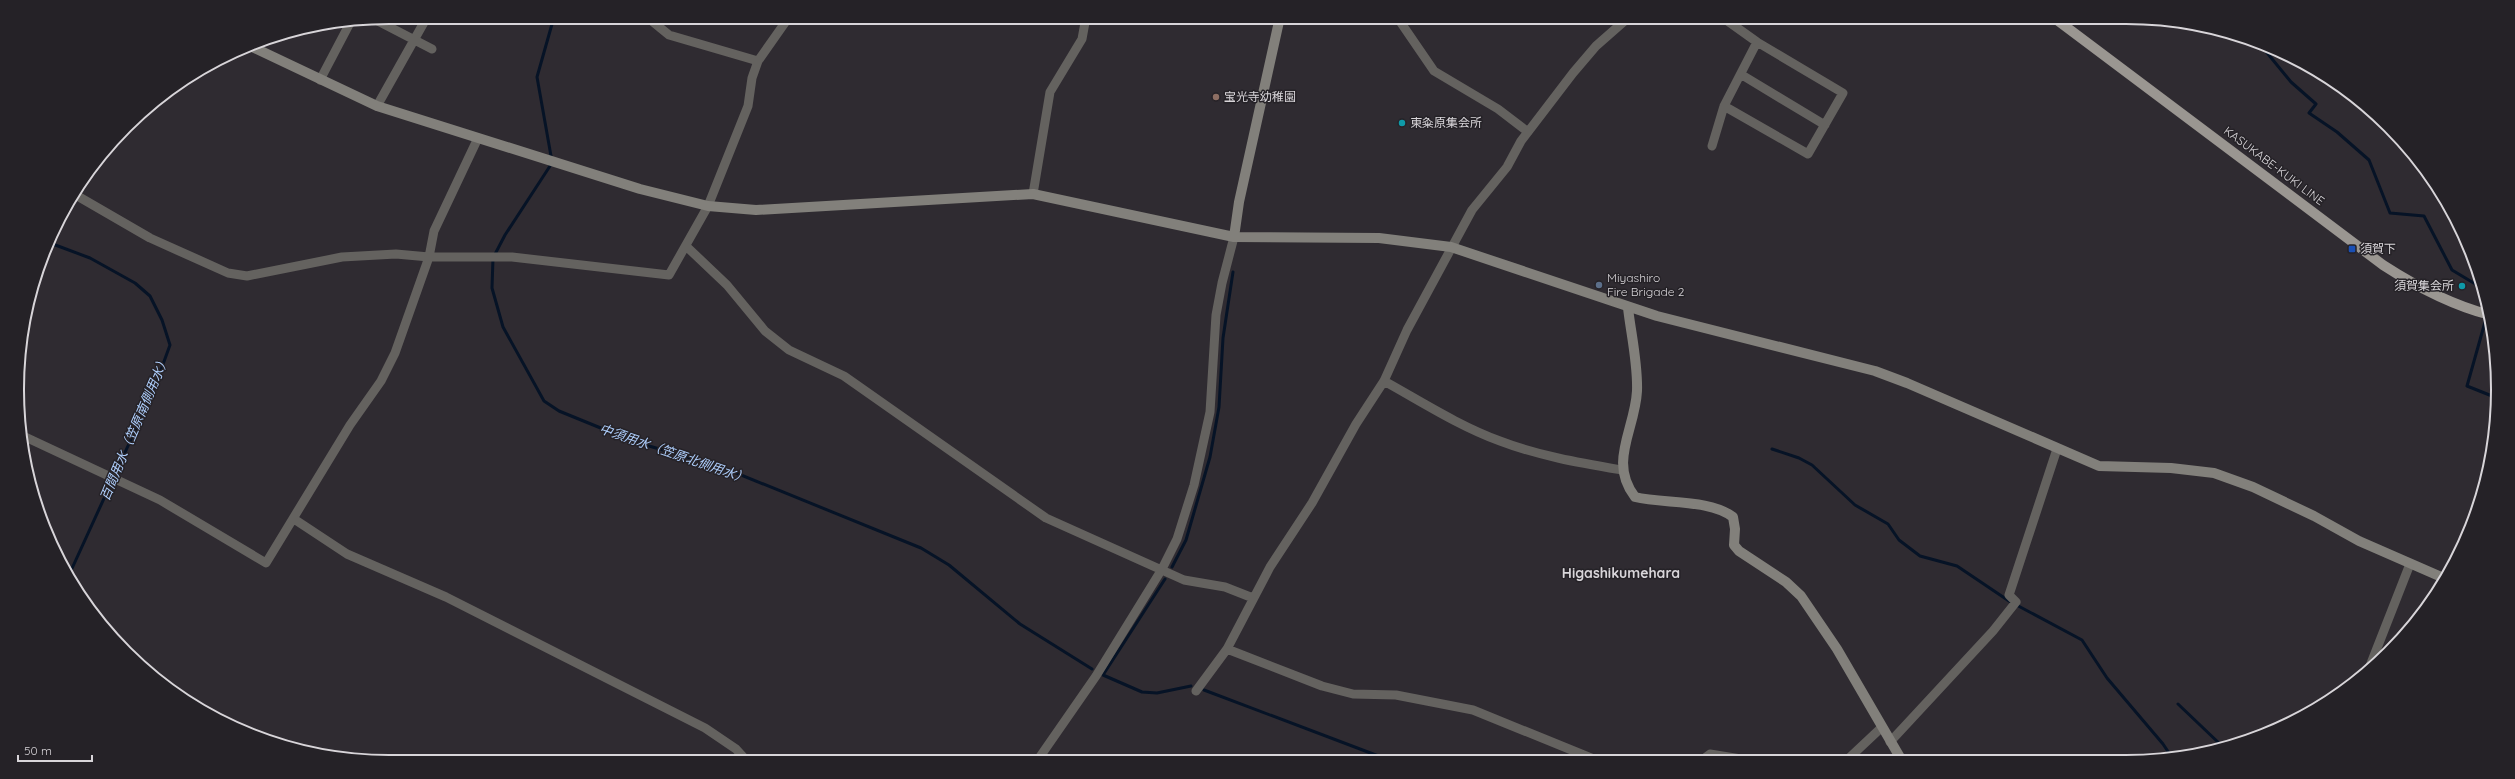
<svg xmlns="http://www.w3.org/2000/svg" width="2515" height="779" viewBox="0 0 2515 779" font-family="Quicksand,'Noto Sans JP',sans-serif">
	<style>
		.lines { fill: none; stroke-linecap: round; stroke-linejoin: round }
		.stream { stroke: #061326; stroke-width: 3 }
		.street { stroke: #64625f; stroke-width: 9 }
		.secondary { stroke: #82807b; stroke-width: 10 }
		.primary { stroke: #9a9691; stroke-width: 10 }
		.education-dot { fill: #8d6e63; stroke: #252227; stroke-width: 1.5 }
		.culture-dot { fill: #0f9aa8; stroke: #252227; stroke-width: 1.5 }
		.transit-dot { fill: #1a4fb4; stroke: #252227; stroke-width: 1.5 }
		.service-dot { fill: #5c6f8a; stroke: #252227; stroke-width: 1.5 }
		.labels { text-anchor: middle; stroke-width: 3; stroke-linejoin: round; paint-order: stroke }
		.poi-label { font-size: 12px; fill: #d8d5d9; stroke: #252227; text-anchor: start }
		.street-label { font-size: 12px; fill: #d8d5d9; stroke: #252227 }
		.water-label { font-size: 13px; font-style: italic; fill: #aecefc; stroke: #252227 }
		.quarter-label { font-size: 14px; font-weight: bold; fill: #d8d5d9; stroke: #252227 }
		.rim { fill: none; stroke: #d8d5d9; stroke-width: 2 }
	</style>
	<rect width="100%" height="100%" fill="#2f2b31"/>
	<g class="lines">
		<path class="stream" d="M 2259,43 L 2291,82 L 2316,104 L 2309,113 L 2337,132 L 2369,160 L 2390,213 L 2424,216 L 2452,270 L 2482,288
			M 551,156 L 537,77 L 554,17
			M 550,166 L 505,235 L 493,258 L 492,288 L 503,327 L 544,401 L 559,411 L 635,442 L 719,466 L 921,548 L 949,565 L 1020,624 L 1092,669
			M 50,243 L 90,258 L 135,283 L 150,296 L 162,320 L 170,345 L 154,389 L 69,575
			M 2487,315 L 2467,386 L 2497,398
			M 1772,449 L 1799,458 L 1812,465 L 1855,505 L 1888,524 L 1899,540 L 1920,556 L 1957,566 L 2009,601 L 2082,640 L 2107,678 L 2163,744 L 2173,759
			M 1172,567 L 1186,540 L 1210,457 L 1219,407 L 1223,338 L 1233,272
			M 1165,579 L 1103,675 L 1142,692 L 1157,693 L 1191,686
			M 1204,690 L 1389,760
			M 2178,704 L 2221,745"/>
		<path class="street" d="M 647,17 L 669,35 L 758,61
			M 1397,17 L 1434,71 L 1498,109 L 1528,132
			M 374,19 L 432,49
			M 1742,75 L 1825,125
			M 320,80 L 351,21
			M 377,106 L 427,17
			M 1724,106 L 1808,154 L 1843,93 L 1757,42
			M 1712,146 L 1724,106 L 1757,42 L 1722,17
			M 74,194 L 150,238 L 228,273 L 247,276 L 342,257 L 396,254 L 429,257 L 512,257 L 669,275 L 708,206 L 748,106 L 752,78 L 758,61 L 789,17
			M 1033,194 L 1050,92 L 1082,39 L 1086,17
			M 687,247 L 727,285 L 765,331 L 789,350 L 844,376 L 1046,518 L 1184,580 L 1225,587 L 1253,598
			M 1384,381 C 1422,402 1459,426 1500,441 C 1539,456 1581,463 1622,470
			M 21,435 L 160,500 L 266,563 L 350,425 L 381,381 L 395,353 L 429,257 L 434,231 L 478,138
			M 294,519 L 347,554 L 446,597 L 705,728 L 736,749 L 747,761
			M 1227,649 L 1322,686 L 1353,694 L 1396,695 L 1473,710 L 1596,760
			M 2370,666 L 2410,564
			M 1196,691 L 1227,649 L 1270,567 L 1312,503 L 1356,424 L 1384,381 L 1407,330 L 1472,210 L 1507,167 L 1521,141 L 1573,73 L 1596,46 L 1629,17
			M 1890,742 L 1993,631 L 2016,602 L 2009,595 L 2057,449
			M 1848,759 L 1881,728
			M 1702,760 L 1710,754 L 1747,760
			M 1037,761 L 1096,676 L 1162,569 L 1177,539 L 1194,485 L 1210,412 L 1216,315 L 1222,283 L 1234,237"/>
		<path class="secondary" d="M 248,45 L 377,106 L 640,189 L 708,206 L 756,210 L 1033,194 L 1234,237 L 1379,238 L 1451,247 L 1657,316 L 1875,371 L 1907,383 L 2099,466 L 2171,468 L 2214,473 L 2253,487 L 2314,516 L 2359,541 L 2446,579
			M 1234,237 L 1239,202 L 1280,17
			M 1628,308 C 1631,334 1638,364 1637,391 C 1635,430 1608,462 1635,497 C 1664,504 1710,499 1733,517 L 1735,529 L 1734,545 L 1739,551 L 1786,582 L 1801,596 L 1837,649 L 1901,759"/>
		<path class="primary" d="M 2053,17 L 2383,265 C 2417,287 2451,305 2490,315"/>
	</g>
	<circle class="education-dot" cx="1216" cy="97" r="4"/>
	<g class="culture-dot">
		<circle cx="1402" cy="123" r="4"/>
		<circle cx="2462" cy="286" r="4"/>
	</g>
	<rect class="transit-dot" x="2348" y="245" width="8" height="8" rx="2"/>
	<circle class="service-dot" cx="1599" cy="285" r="4"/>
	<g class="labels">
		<g class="poi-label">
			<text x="1224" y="101">宝光寺幼稚園</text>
			<text x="1410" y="127">東粂原集会所</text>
			<text x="2360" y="253">須賀下</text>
			<text x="1607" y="282">Miyashiro<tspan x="1607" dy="14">Fire Brigade 2</tspan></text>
			<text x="2454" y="290" text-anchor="end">須賀集会所</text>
		</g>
		<g class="street-label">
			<text transform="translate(2274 166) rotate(37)" y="4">KASUKABE-KUKI LINE</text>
		</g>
		<g class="water-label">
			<text transform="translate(134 428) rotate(-67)" y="5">百間用水（笠原南側用水）</text>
			<text transform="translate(674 453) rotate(19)" y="5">中須用水（笠原北側用水）</text>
		</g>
		<g class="quarter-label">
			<text x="1621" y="578">Higashikumehara</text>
		</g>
	</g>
	<path d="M0 0H2515V779H0ZM389 24H2126A365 365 0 0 1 2491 389V390A365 365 0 0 1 2126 755H389A365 365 0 0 1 24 390V389A365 365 0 0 1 389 24Z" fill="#252227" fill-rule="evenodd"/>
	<path class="rim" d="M389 24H2126A365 365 0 0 1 2491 389V390A365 365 0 0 1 2126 755H389A365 365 0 0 1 24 390V389A365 365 0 0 1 389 24Z"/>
	<path d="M18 755v6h74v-6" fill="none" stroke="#d8d5d9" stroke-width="2"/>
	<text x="24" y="755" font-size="12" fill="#d8d5d9" stroke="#252227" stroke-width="3" paint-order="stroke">50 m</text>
</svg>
